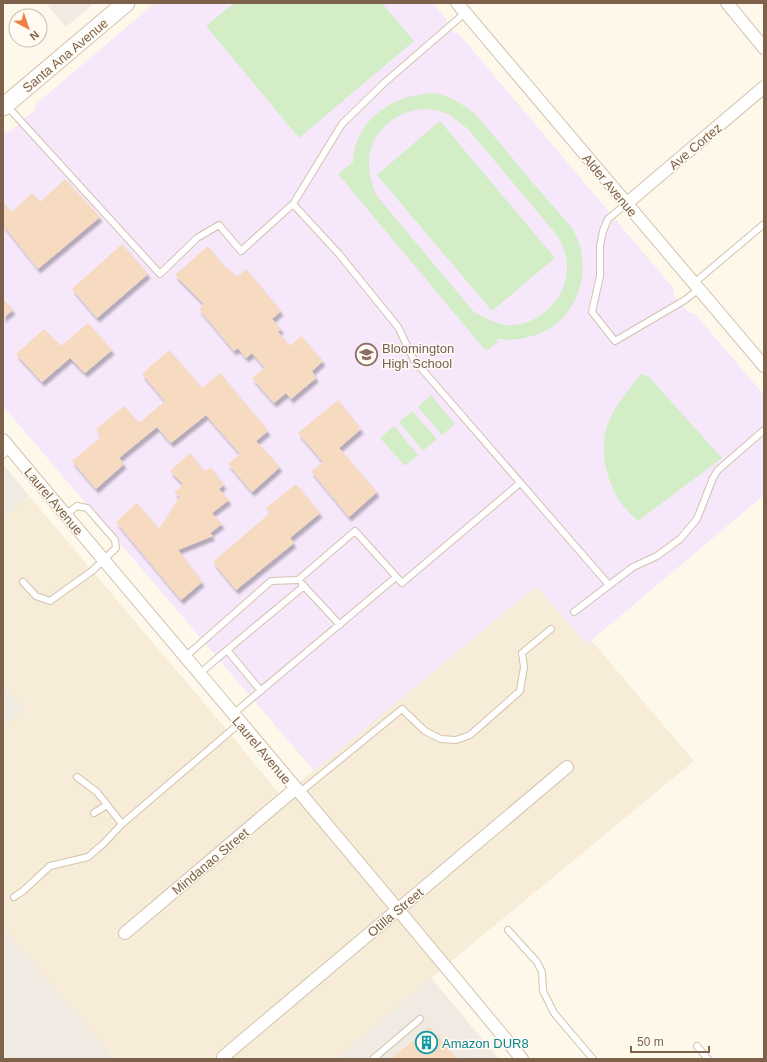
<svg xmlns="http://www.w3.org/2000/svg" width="767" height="1062" viewBox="0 0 767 1062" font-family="Helvetica,sans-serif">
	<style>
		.residential { fill: #f7ecd8 }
		.industrial { fill: #f0eae3 }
		.education { fill: #f6e7fb }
		.green { fill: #d3eec7; fill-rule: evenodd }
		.building { fill: #f6dbc0; filter: url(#shadow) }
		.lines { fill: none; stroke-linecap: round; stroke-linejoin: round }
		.lane-casing { stroke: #d3c2ae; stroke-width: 8 }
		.street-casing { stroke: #d3c2ae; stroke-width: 14 }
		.secondary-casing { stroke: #d6c3ac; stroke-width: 19 }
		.lane { stroke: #fff; stroke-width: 6 }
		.street { stroke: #fff; stroke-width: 12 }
		.secondary { stroke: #fff; stroke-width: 17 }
		.labels { text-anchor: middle; stroke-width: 3; stroke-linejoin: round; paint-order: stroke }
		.street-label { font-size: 13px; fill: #7d614a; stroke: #fffbf3 }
		.education-label { font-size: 13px; fill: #785e54; stroke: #fffbf3; text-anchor: start }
		.culture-label { font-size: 13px; fill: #0d838f; stroke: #fffbf3; text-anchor: start }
	</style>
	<defs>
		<filter id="shadow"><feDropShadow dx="2.5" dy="4.5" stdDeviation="1" flood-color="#0004"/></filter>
	</defs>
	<rect width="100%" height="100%" fill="#fef8eb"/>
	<path class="residential" d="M 29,496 L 231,735 L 282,797 L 536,585 L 587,644 L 591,640 L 694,761 L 431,978 L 336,1059 L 115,1059 L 3,928 L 3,727 L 23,709 L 3,685 L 3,518 Z"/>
	<path class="industrial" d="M 46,3 L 94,3 L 66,27 Z
		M 3,464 L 29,496 L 3,518 Z
		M 3,685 L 24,709 L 3,727 Z
		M 3,928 L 5,930 L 115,1059 L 3,1059 Z
		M 431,978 L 499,1059 L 336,1059 Z"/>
	<path class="education" d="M 155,3 L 433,3 L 447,20 L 446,23 L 453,32 L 459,34 L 674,289 L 673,295 L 688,312 L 695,314 L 764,395 L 764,495 L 587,644 L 536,586 L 314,771 L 3,406 L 3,132 L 9,132 L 35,110 L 36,104 Z"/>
	<path class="green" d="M 234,3 L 382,3 L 414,41 L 299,138 L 206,26 Z
		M 432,93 C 449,95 463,104 476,115 C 495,137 514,160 532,182 C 542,193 551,204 560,214 C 564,219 569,223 572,228 C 588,255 586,288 567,313 C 550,335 521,342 496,339 L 498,342 L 486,351 L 338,174 L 353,162 C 353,157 354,152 355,147 C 366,112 398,95 432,93 ZM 424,109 L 440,111 L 450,115 L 468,129 L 555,233 C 563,244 568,257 567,271 C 565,301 536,328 505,325 C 494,323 484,317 474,312 L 376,195 C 362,162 368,130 403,114 C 409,111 417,110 424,109 Z
		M 440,121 L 555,258 L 492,311 L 377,175 Z
		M 641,374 L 649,377 L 722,458 L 638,521 C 633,516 627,511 623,506 C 605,480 597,446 611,416 C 619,401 631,387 641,374 Z
		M 431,395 L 455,424 L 442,435 L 418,407 Z
		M 412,411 L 437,439 L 423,451 L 399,422 Z
		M 394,426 L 418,455 L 405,466 L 380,438 Z"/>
	<path class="building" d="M 65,179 L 100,217 L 38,269 L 3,225 L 3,202 L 12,212 L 32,193 L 40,202 Z
		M 122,244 L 148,274 L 97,318 L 72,289 Z
		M 208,246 L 226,269 L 228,268 L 237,277 L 246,269 L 281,311 L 272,319 L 281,329 L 278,332 L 290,346 L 301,336 L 323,361 L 312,371 L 316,378 L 291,399 L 286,393 L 274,403 L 252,378 L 265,368 L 252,353 L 246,358 L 238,348 L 234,351 L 199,309 L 204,304 L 175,275 Z
		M 3,299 L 13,310 L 3,318 Z
		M 88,323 L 112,350 L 85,373 L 70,358 L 42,382 L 16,354 L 44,329 L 61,346 Z
		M 169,350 L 202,388 L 220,373 L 268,431 L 256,441 L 280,467 L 252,492 L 228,464 L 240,454 L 206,415 L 171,443 L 157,427 L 119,458 L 124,464 L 96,489 L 72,461 L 101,437 L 96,429 L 124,406 L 139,423 L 165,401 L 142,374 Z
		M 338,400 L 361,429 L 339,448 L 377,492 L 349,517 L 311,471 L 323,462 L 298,433 Z
		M 190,453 L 204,471 L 211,468 L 224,485 L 219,489 L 229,500 L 212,513 L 222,524 L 210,533 L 213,536 L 178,550 L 202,582 L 181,600 L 116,522 L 137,503 L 159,529 L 180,496 L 174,493 L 183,484 L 170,471 Z
		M 296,484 L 320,513 L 290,538 L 294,543 L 236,590 L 213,562 L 270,513 L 266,508 Z
		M 429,1027 L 457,1059 L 391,1059 Z"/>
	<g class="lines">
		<defs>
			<path id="lane" d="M 7,106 L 160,274 L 197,238 L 219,225 L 241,251 L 293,204 L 339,254 L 398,327 L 414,360 L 609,585
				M 293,204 L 342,124 L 384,83 L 465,13
				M 626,204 L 608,219 L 603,231 L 600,246 L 600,276 L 592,312 L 615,341 L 685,300 L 699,289
				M 694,283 L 764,224
				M 3,455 L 10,449
				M 23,582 L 36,596 L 50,601 L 92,571 L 116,548 L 115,540 L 87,508 L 77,506 L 65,515
				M 302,584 L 340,625
				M 574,612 L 633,567 L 657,556 L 680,539 L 697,519 L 713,478 L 718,470 L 764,430
				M 227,650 L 304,586
				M 185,657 L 271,581 L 298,580 L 355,531 L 402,583 L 520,483
				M 199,674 L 227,650 L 261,691
				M 233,714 L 396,577
				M 77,777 L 97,792 L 122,824
				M 299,793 L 402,709 L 425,731 L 441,739 L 456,740 L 470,735 L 520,691 L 524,667 L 522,653 L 551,629
				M 94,813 L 107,805
				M 14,897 L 23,891 L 50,866 L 88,857 L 103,844 L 122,824 L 240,723
				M 508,930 L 537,962 L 542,972 L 543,991 L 554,1013 L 593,1059
				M 697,1046 L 708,1059
				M 373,1059 L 420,1019"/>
			<path id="street" d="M 457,3 L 764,366
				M 727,3 L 764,48
				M 626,204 L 764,87
				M 3,440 C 176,647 351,851 522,1059
				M 125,933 L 295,789
				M 223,1057 L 567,767"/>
			<path id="secondary" d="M 3,107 L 126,3"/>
		</defs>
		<use href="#lane" class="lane-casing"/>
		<use href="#street" class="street-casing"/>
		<use href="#secondary" class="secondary-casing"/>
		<use href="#lane" class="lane"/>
		<use href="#street" class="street"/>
		<use href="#secondary" class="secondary"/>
	</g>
	<defs>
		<symbol id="school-ring" viewBox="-11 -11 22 22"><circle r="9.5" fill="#fffbf3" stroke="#8d6e63" stroke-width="1.5"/><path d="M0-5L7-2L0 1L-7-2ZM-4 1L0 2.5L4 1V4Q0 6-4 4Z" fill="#8d6e63"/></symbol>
		<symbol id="building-ring" viewBox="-11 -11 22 22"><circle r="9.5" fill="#fffbf3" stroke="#0f9aa8" stroke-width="1.5"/><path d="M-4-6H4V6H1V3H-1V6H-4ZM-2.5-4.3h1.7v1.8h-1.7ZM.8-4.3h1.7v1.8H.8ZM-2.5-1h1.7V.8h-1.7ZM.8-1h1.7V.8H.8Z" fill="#0f9aa8"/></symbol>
	</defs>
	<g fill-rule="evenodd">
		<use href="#school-ring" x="354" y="342" width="25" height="25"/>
		<use href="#building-ring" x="414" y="1030" width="25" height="25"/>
	</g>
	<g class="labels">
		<g class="street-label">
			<text transform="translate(65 55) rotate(-40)" y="5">Santa Ana Avenue</text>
			<text transform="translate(695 146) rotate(-40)" y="5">Ave Cortez</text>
			<text transform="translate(610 185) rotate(50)" y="5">Alder Avenue</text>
			<text transform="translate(54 501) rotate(50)" y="5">Laurel Avenue</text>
			<text transform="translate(262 750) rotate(50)" y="5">Laurel Avenue</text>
			<text transform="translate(210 861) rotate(-40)" y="5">Mindanao Street</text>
			<text transform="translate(395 912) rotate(-40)" y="5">Otilla Street</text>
		</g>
		<g class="education-label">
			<text x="382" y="353">Bloomington<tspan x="382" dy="15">High School</tspan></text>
		</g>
		<g class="culture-label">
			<text x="442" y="1048">Amazon DUR8</text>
		</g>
	</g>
	<rect width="767" height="1062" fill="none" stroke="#7d614a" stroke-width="8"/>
	<g transform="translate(28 28) rotate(140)"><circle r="19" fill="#fffbf3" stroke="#cbbdaf"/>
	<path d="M0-3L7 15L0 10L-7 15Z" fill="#f17e47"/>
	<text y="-6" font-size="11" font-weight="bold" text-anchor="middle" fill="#7d614a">N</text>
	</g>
	<path d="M631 1046v6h78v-6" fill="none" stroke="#7d614a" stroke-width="2"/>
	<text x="637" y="1046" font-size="12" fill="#7d614a" stroke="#fffbf3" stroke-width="3" paint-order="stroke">50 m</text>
</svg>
